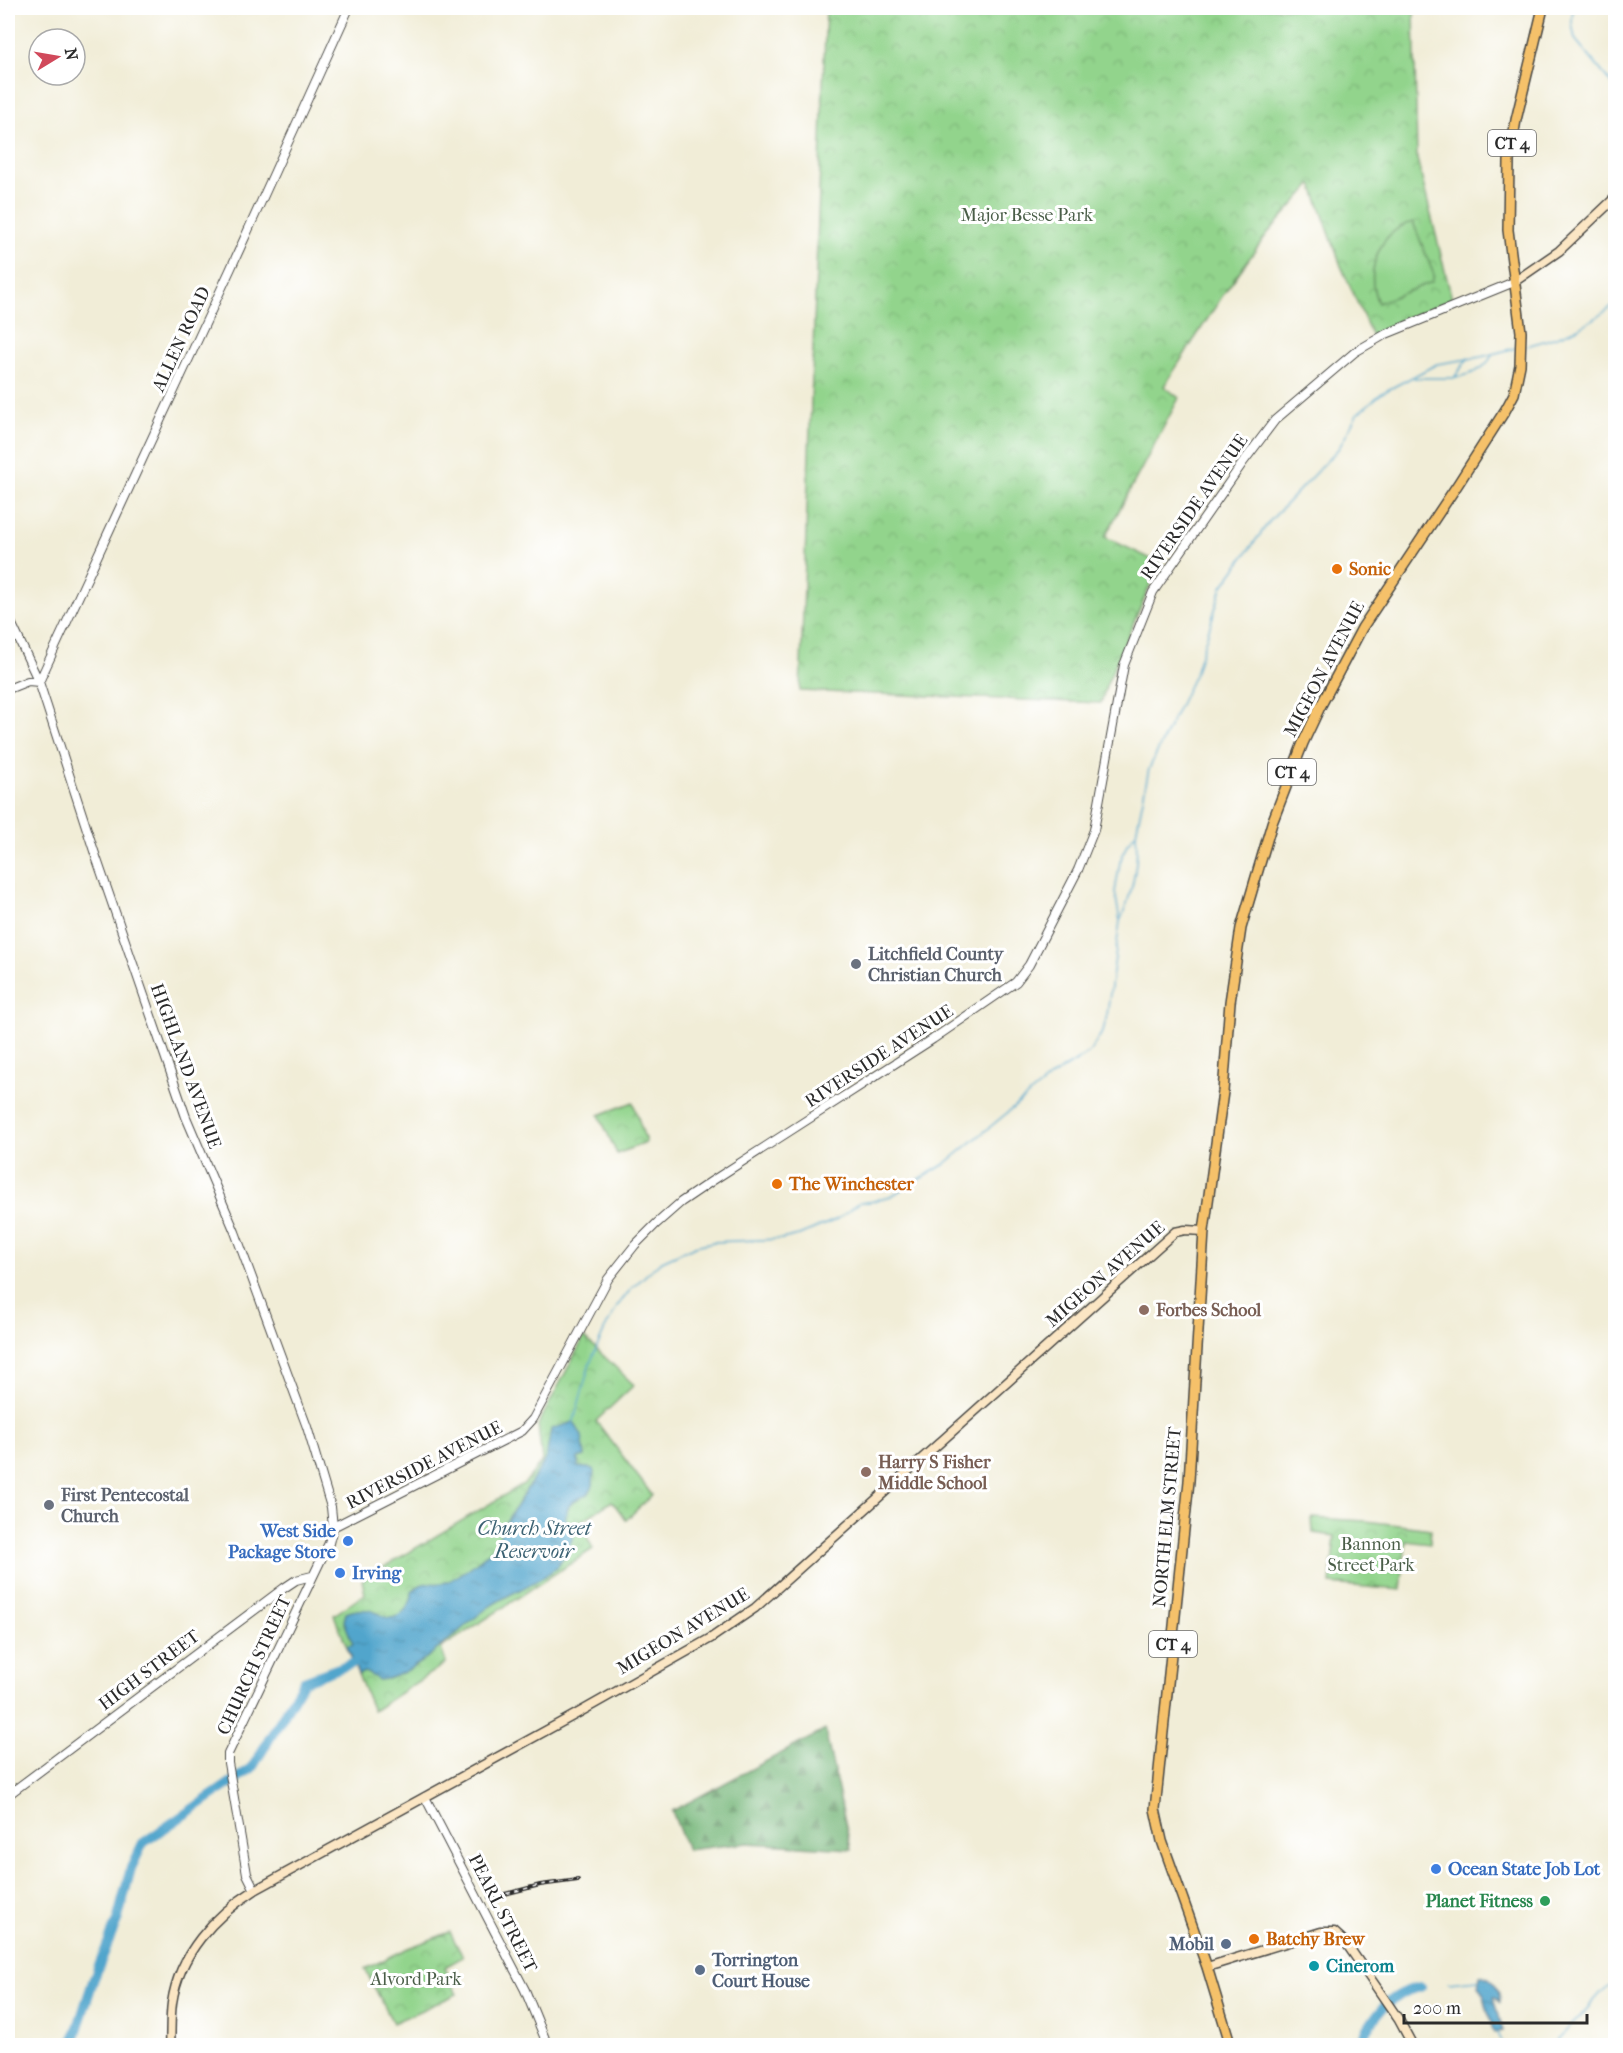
<svg xmlns="http://www.w3.org/2000/svg" width="1623" height="2053" viewBox="0 0 1623 2053" font-family="'IM FELL French Canon',serif">
	<style>
		.forest { fill: url(#forest-firs); stroke: #507052; stroke-width: 1.5 }
		.park { fill: url(#park-crowns); stroke: #5e805c; stroke-width: 1.5 }
		.garden { fill: #92d48c; stroke: #5e805c; stroke-width: 1.5 }
		.water { fill: url(#water-ripples); stroke: #3e687c; stroke-width: 1.5 }
		.lines { fill: none; stroke-linecap: round; stroke-linejoin: round }
		.stream { stroke: #51a5cc; stroke-width: 1.5 }
		.river { stroke: #51a5cc; stroke-width: 10 }
		.tertiary-casing { stroke: #494845; stroke-width: 10 }
		.secondary-casing { stroke: #494845; stroke-width: 11 }
		.primary-casing { stroke: #494845; stroke-width: 12 }
		.tertiary { stroke: #fff; stroke-width: 8 }
		.secondary { stroke: #fbe6c4; stroke-width: 8 }
		.primary { stroke: #f5c16b; stroke-width: 9 }
		.rail-casing { stroke: #2b2b2b; stroke-width: 4 }
		.rail { stroke: #fff; stroke-width: 1.5; stroke-dasharray: 4.5; stroke-linecap: butt }
		.food-dot { fill: #e8710a; stroke: #fff; stroke-width: 2 }
		.worship-dot { fill: #6b7280; stroke: #fff; stroke-width: 2 }
		.education-dot { fill: #8d6e63; stroke: #fff; stroke-width: 2 }
		.shop-dot { fill: #3f7fe0; stroke: #fff; stroke-width: 2 }
		.leisure-dot { fill: #2e9e5b; stroke: #fff; stroke-width: 2 }
		.service-dot { fill: #5c6f8a; stroke: #fff; stroke-width: 2 }
		.culture-dot { fill: #0f9aa8; stroke: #fff; stroke-width: 2 }
		.labels { text-anchor: middle; stroke-width: 6; stroke-linejoin: round; paint-order: stroke }
		.shield { fill: #fff; stroke: #6b6b6b; stroke-width: 1.5 }
		.shield-label { font-size: 16px; font-weight: bold; fill: #2b2b2b }
		.park-label { font-size: 18px; fill: #4a5e48; stroke: #fff }
		.street-label { font-size: 18px; fill: #2b2b2b; stroke: #fff }
		.food-label { font-size: 18px; font-weight: bold; fill: #c56008; stroke: #fff; text-anchor: start }
		.worship-label { font-size: 18px; font-weight: bold; fill: #5b616d; stroke: #fff; text-anchor: start }
		.education-label { font-size: 18px; font-weight: bold; fill: #785e54; stroke: #fff; text-anchor: start }
		.shop-label { font-size: 18px; font-weight: bold; fill: #366cbe; stroke: #fff; text-anchor: start }
		.leisure-label { font-size: 18px; font-weight: bold; fill: #27864d; stroke: #fff; text-anchor: end }
		.service-label { font-size: 18px; font-weight: bold; fill: #4e5e75; stroke: #fff; text-anchor: end }
		.culture-label { font-size: 18px; font-weight: bold; fill: #0d838f; stroke: #fff; text-anchor: start }
		.water-label { font-size: 20px; font-style: italic; fill: #3c6273; stroke: #fff }
	</style>
	<defs>
		<pattern id="forest-firs" width="22" height="20" patternUnits="userSpaceOnUse" patternTransform="scale(1.5)"><rect width="22" height="20" fill="#75b678"/><path d="M5 1l3.5 6h-7zM16 11l3.5 6h-7z" fill="#609463"/></pattern>
		<pattern id="park-crowns" width="20" height="18" patternUnits="userSpaceOnUse" patternTransform="scale(1.5)"><rect width="20" height="18" fill="#92d48c"/><path d="M2 6a3 3 0 1 1 6 0M12 15a3 3 0 1 1 6 0" fill="none" stroke="#7eb679"/></pattern>
		<pattern id="water-ripples" width="26" height="14" patternUnits="userSpaceOnUse" patternTransform="scale(1.5)"><rect width="26" height="14" fill="#51a5cc"/><path d="M2 4q2-2 4 0t4 0M15 11q2-2 4 0t4 0" fill="none" stroke="#4387a6"/></pattern>
	</defs>
	<rect width="100%" height="100%" fill="#fff"/>
	<filter id="ink" filterUnits="userSpaceOnUse"><feTurbulence type="fractalNoise" baseFrequency=".0167" numOctaves="2"/><feDisplacementMap in="SourceGraphic" scale="12" xChannelSelector="R" yChannelSelector="G"/><feConvolveMatrix kernelMatrix="1 2 1 2 8 2 1 2 1" color-interpolation-filters="sRGB"/></filter>
	<filter id="wash" filterUnits="userSpaceOnUse"><feTurbulence type="fractalNoise" baseFrequency=".008" numOctaves="4" result="noise"/><feDisplacementMap in="SourceGraphic" scale="24" xChannelSelector="R" yChannelSelector="G"/><feGaussianBlur stdDeviation="1.35" result="paint"/><feColorMatrix in="noise" values="0 0 0 0 0 0 0 0 0 0 0 0 0 0 0 0 0 1.4 0 .05"/><feComposite in="paint" operator="in"/></filter>
	<g filter="url(#wash)">
		<rect width="100%" height="100%" fill="#f1edd7"/>
		<path class="forest" d="M 825,1730 L 851,1849 L 747,1843 L 687,1850 L 672,1811 Z"/>
		<path class="park" d="M 826,8 L 1414,8 L 1417,159 L 1452,299 L 1397,322 L 1372,336 L 1341,266 L 1312,184 L 1267,234 L 1225,292 L 1164,386 L 1179,398 L 1105,537 L 1164,565 L 1152,581 L 1106,686 L 1101,703 L 800,691 Z
			M 633,1102 L 646,1142 L 617,1154 L 599,1115 Z
			M 584,1337 L 634,1385 L 596,1421 L 652,1495 L 626,1520 L 612,1501 L 580,1522 L 593,1549 L 441,1648 L 446,1663 L 373,1711 L 334,1615 L 365,1594 L 362,1580 L 525,1483 L 542,1461 L 538,1425 Z
			M 1312,1518 L 1366,1521 L 1431,1529 L 1430,1544 L 1406,1541 L 1401,1590 L 1330,1584 L 1335,1536 L 1313,1533 Z
			M 450,1932 L 463,1957 L 445,1967 L 457,1994 L 393,2023 L 365,1969 L 406,1949 Z"/>
		<path class="garden" d="M 1413,222 L 1434,275 L 1432,282 L 1378,303 C 1365,272 1377,232 1413,222 Z"/>
		<path class="water" d="M 574,1422 L 582,1436 L 585,1456 L 578,1458 L 578,1467 L 594,1469 L 593,1485 L 588,1495 C 574,1499 568,1503 565,1517 L 574,1534 C 570,1545 563,1562 553,1570 C 534,1585 509,1593 489,1607 C 460,1627 414,1678 379,1680 L 365,1672 L 358,1674 L 347,1646 L 353,1644 L 344,1621 L 346,1613 C 354,1610 366,1608 375,1612 C 379,1613 384,1617 388,1618 C 402,1619 413,1603 412,1591 C 429,1577 431,1587 446,1582 C 458,1578 492,1552 498,1542 C 500,1536 501,1530 504,1525 L 546,1459 L 551,1429 Z
			M 1480,1975 C 1494,1977 1500,1989 1500,2002 L 1496,1997 L 1494,1997 L 1503,2031 L 1495,2033 L 1493,2031 L 1484,1996 L 1478,1986 Z"/>
		<g class="lines">
			<path class="stream" d="M 1573,8 L 1572,24 L 1575,39 L 1616,89
				M 1526,346 C 1564,336 1585,328 1616,303
				M 1455,377 C 1471,375 1485,370 1492,355
				M 1414,378 L 1454,378 L 1468,358
				M 1121,919 C 1133,891 1139,864 1136,834
				M 573,1424 L 590,1363 L 604,1331 L 618,1305 L 632,1288 L 660,1262 L 695,1246 L 713,1242 L 782,1239 L 799,1235 L 838,1219 L 860,1202 L 870,1202 L 891,1196 L 945,1164 L 1052,1076 L 1089,1053 L 1103,1031 L 1107,1015 L 1120,921 L 1115,892 L 1120,862 L 1127,844 L 1136,833 L 1149,769 L 1196,671 L 1222,587 L 1269,522 L 1339,448 L 1357,414 L 1382,393 L 1437,364 L 1481,357 L 1515,348
				M 8,1778 L 12,1783
				M 1448,1983 L 1478,1980
				M 1498,2033 L 1504,2046
				M 1551,2046 L 1580,2017 L 1599,1995 L 1616,1981"/>
			<path class="river" d="M 72,2046 L 93,1981 L 118,1918 L 131,1868 L 143,1843 L 252,1768 L 304,1681 L 353,1663
				M 1358,2046 C 1374,2017 1386,1995 1420,1987"/>
		</g>
	</g>
	<g filter="url(#ink)">
		<g class="lines">
			<defs>
				<path id="tertiary" d="M 8,616 L 39,682 L 94,851 L 186,1117 L 235,1232 L 307,1427 L 331,1507 L 333,1527 L 329,1543 L 228,1754 L 228,1763 L 247,1874 L 255,1890
					M 39,682 L 231,268 L 349,8
					M 8,689 L 28,681 L 39,682
					M 333,1527 L 522,1431 L 533,1419 L 608,1279 L 635,1245 L 656,1224 L 681,1202 L 712,1181 L 933,1039 L 1016,982 L 1029,965 L 1078,870 L 1094,830 L 1124,665 L 1153,592 L 1244,461 L 1275,420 L 1355,352 L 1386,334 L 1514,282
					M 8,1795 L 284,1588 L 296,1580 L 312,1576
					M 425,1797 L 525,1990 L 548,2046"/>
				<path id="secondary" d="M 1514,282 L 1559,251 L 1616,197
					M 1207,1967 L 1321,1932 L 1334,1932 L 1346,1943 L 1399,2020 L 1413,2046
					M 170,2046 C 171,2032 170,2017 172,2003 C 179,1954 214,1916 255,1890 L 580,1712 L 711,1638 L 755,1608 L 1175,1232 L 1185,1230 L 1204,1231"/>
				<path id="primary" d="M 1231,2046 L 1207,1967 L 1162,1841 L 1155,1809 L 1189,1481 L 1204,1231 L 1223,1092 L 1230,1002 L 1241,928 L 1272,823 L 1303,743 L 1319,709 L 1362,628 L 1458,484 L 1506,409 L 1514,394 L 1520,365 L 1521,332 L 1508,230 L 1509,161 L 1516,120 L 1543,8"/>
			</defs>
			<use href="#tertiary" class="tertiary-casing"/>
			<use href="#secondary" class="secondary-casing"/>
			<use href="#primary" class="primary-casing"/>
			<use href="#tertiary" class="tertiary"/>
			<use href="#secondary" class="secondary"/>
			<use href="#primary" class="primary"/>
			<defs>
				<path id="rail" d="M 489,1898 L 540,1885 L 578,1880"/>
			</defs>
			<use href="#rail" class="rail-casing"/>
			<use href="#rail" class="rail"/>
		</g>
	</g>
	<g class="food-dot">
		<circle cx="1337" cy="569" r="6"/>
		<circle cx="777" cy="1184" r="6"/>
		<circle cx="1254" cy="1939" r="6"/>
	</g>
	<g class="worship-dot">
		<circle cx="856" cy="964" r="6"/>
		<circle cx="49" cy="1505" r="6"/>
	</g>
	<g class="education-dot">
		<circle cx="1144" cy="1310" r="6"/>
		<circle cx="866" cy="1472" r="6"/>
	</g>
	<g class="shop-dot">
		<circle cx="348" cy="1541" r="6"/>
		<circle cx="340" cy="1573" r="6"/>
		<circle cx="1436" cy="1869" r="6"/>
	</g>
	<circle class="leisure-dot" cx="1545" cy="1901" r="6"/>
	<g class="service-dot">
		<circle cx="1226" cy="1944" r="6"/>
		<circle cx="700" cy="1970" r="6"/>
	</g>
	<circle class="culture-dot" cx="1314" cy="1966" r="6"/>
	<g class="labels">
		<g class="shield">
			<rect x="1488" y="130" width="48" height="26" rx="4.5"/>
			<rect x="1268" y="759" width="48" height="26" rx="4.5"/>
			<rect x="1149" y="1631" width="48" height="26" rx="4.5"/>
		</g>
		<g class="shield-label">
			<text x="1512" y="149">CT 4</text>
			<text x="1292" y="778">CT 4</text>
			<text x="1173" y="1650">CT 4</text>
		</g>
		<g class="park-label">
			<text x="1027" y="221">Major Besse Park</text>
			<text x="1371" y="1550">Bannon<tspan x="1371" dy="21">Street Park</tspan></text>
			<text x="416" y="1985">Alvord Park</text>
		</g>
		<g class="street-label">
			<text transform="translate(181 339) rotate(-65)" y="6">ALLEN ROAD</text>
			<text transform="translate(1194 507) rotate(-55)" y="6">RIVERSIDE AVENUE</text>
			<text transform="translate(1324 669) rotate(-62)" y="6">MIGEON AVENUE</text>
			<text transform="translate(879 1056) rotate(-33)" y="6">RIVERSIDE AVENUE</text>
			<text transform="translate(186 1066) rotate(70)" y="6">HIGHLAND AVENUE</text>
			<text transform="translate(1105 1274) rotate(-41)" y="6">MIGEON AVENUE</text>
			<text transform="translate(424 1465) rotate(-27)" y="6">RIVERSIDE AVENUE</text>
			<text transform="translate(1167 1517) rotate(-85)" y="6">NORTH ELM STREET</text>
			<text transform="translate(683 1631) rotate(-31)" y="6">MIGEON AVENUE</text>
			<text transform="translate(254 1665) rotate(-65)" y="6">CHURCH STREET</text>
			<text transform="translate(149 1670) rotate(-37)" y="6">HIGH STREET</text>
			<text transform="translate(503 1913) rotate(63)" y="6">PEARL STREET</text>
		</g>
		<g class="food-label">
			<text x="1349" y="575">Sonic</text>
			<text x="789" y="1190">The Winchester</text>
			<text x="1266" y="1945">Batchy Brew</text>
		</g>
		<g class="worship-label">
			<text x="868" y="960">Litchfield County<tspan x="868" dy="21">Christian Church</tspan></text>
			<text x="61" y="1501">First Pentecostal<tspan x="61" dy="21">Church</tspan></text>
		</g>
		<g class="education-label">
			<text x="1156" y="1316">Forbes School</text>
			<text x="878" y="1468">Harry S Fisher<tspan x="878" dy="21">Middle School</tspan></text>
		</g>
		<g class="shop-label">
			<text x="336" y="1537" text-anchor="end">West Side<tspan x="336" dy="21">Package Store</tspan></text>
			<text x="352" y="1579">Irving</text>
			<text x="1448" y="1875">Ocean State Job Lot</text>
		</g>
		<g class="leisure-label">
			<text x="1533" y="1907">Planet Fitness</text>
		</g>
		<g class="service-label">
			<text x="1214" y="1950">Mobil</text>
			<text x="712" y="1966" text-anchor="start">Torrington<tspan x="712" dy="21">Court House</tspan></text>
		</g>
		<g class="culture-label">
			<text x="1326" y="1972">Cinerom</text>
		</g>
		<g class="water-label">
			<text x="534" y="1535">Church Street<tspan x="534" dy="23">Reservoir</tspan></text>
		</g>
	</g>
	<rect width="1623" height="2053" fill="none" stroke="#fff" stroke-width="30"/>
	<g transform="translate(57 57) rotate(79)"><circle r="28" fill="#ffffff" stroke="#aaaaaa" stroke-width="1.5"/>
	<path d="M0-4.5L10 22L0 15L-10 22Z" fill="#d1495b"/>
	<text y="-9" font-size="16" font-weight="bold" text-anchor="middle" fill="#2b2b2b">N</text>
	</g>
	<path d="M1404 2014v9h183v-9" fill="none" stroke="#2b2b2b" stroke-width="3"/>
	<text x="1413" y="2014" font-size="18" fill="#2b2b2b" stroke="#ffffff" stroke-width="4.5" paint-order="stroke">200 m</text>
</svg>
